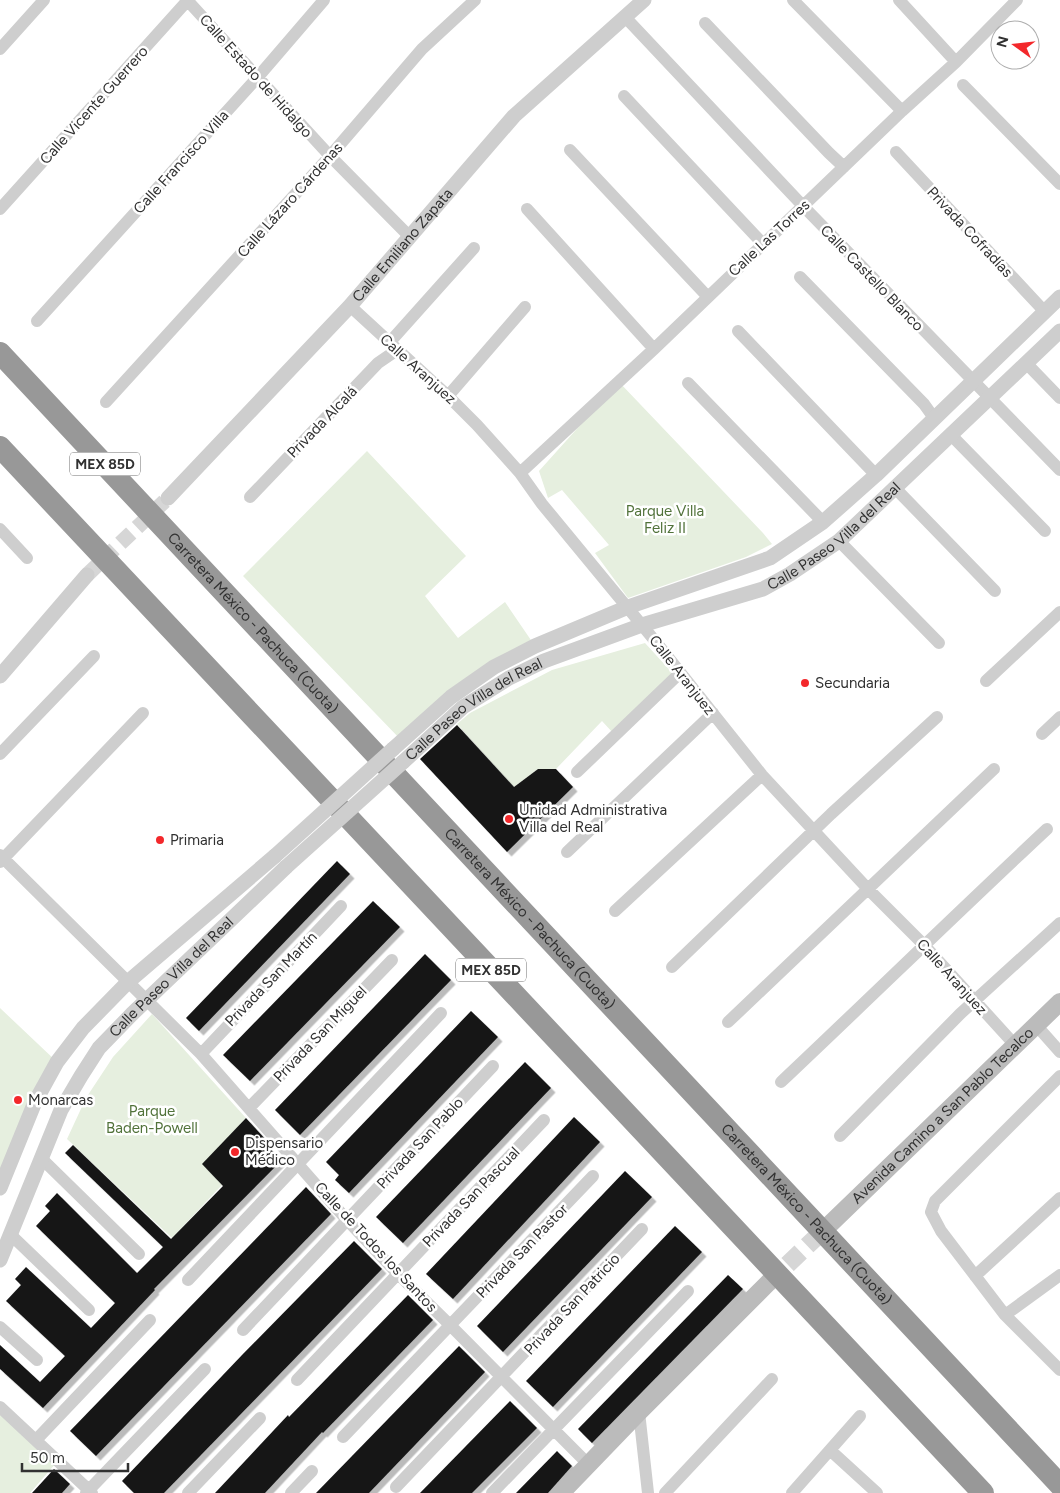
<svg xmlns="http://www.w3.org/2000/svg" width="1060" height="1493" viewBox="0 0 1060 1493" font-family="Figtree,sans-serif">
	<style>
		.green { fill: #e6efdf }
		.building { fill: #181818; filter: url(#shadow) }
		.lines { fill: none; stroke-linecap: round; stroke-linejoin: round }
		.tertiary-tunnel { stroke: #d6d6d6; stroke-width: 15; stroke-dasharray: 15 8; stroke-linecap: butt }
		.secondary-tunnel { stroke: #d6d6d6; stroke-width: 18; stroke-dasharray: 18 9; stroke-linecap: butt }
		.minor { stroke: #cecece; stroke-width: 12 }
		.tertiary { stroke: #cecece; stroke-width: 15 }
		.secondary { stroke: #bbb; stroke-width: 18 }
		.motorway { stroke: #989898; stroke-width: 22 }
		.tertiary-bridge { stroke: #cecece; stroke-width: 15 }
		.poi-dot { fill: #f3282b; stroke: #fff; stroke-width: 2 }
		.labels { text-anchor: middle; stroke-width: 5; stroke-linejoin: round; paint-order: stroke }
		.shield { fill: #fff; stroke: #6f6f6f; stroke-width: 1 }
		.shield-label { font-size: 14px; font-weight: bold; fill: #313131 }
		.street-label { font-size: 15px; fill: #313131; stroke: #fff }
		.park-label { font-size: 15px; fill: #51723a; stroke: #fff }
		.poi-label { font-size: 15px; fill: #313131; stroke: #fff; text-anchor: start }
	</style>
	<defs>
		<filter id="shadow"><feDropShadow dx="4.5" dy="4.5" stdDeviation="0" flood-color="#0004"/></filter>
	</defs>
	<rect width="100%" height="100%" fill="#fff"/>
	<path class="green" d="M 619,382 L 763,533 L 772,544 L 746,557 L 628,598 L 595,553 L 609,545 L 562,490 L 548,498 L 539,471 Z
		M 367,451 L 466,556 L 425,596 L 458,638 L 505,602 L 535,646 L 402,741 L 243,576 Z
		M 645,643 L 677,678 L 613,733 L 602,721 L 556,769 L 538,769 L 514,787 L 457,724 L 470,713 L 552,670 Z
		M 0,1008 L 56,1061 L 0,1184 Z
		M 152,1014 L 246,1118 L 203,1164 L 222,1185 L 172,1238 L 67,1139 L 86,1098 L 113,1057 Z
		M 0,1409 L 57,1462 L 30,1493 L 0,1493 Z"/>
	<path class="building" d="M 457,725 L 514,787 L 538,769 L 556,769 L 573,787 L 507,852 L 420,759 Z
		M 337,861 L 350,874 L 199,1031 L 186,1018 Z
		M 373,901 L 400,927 L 250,1081 L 223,1055 Z
		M 425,954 L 451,980 L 300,1135 L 275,1110 Z
		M 471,1011 L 498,1037 L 349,1193 L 335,1180 L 339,1175 L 326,1162 Z
		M 525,1062 L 551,1088 L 403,1243 L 376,1217 Z
		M 574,1117 L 600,1142 L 453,1299 L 426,1274 Z
		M 246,1118 L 267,1141 L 264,1143 L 282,1160 L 154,1289 L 155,1290 L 43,1408 L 0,1369 L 0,1345 L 40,1382 L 65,1356 L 6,1301 L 21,1285 L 15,1279 L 26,1267 L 91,1328 L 115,1303 L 36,1226 L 50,1211 L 45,1206 L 57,1193 L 137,1273 L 163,1247 L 65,1153 L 73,1145 L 171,1239 L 223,1186 L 202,1164 Z
		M 625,1171 L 652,1197 L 503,1352 L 477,1326 Z
		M 306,1187 L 331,1214 L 96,1456 L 70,1431 Z
		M 675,1226 L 702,1252 L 553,1407 L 526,1381 Z
		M 354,1241 L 382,1269 L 164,1493 L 134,1493 L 122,1481 L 242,1355 Z
		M 728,1275 L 743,1289 L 592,1443 L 578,1429 Z
		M 408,1295 L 433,1320 L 323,1433 L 322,1432 L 265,1493 L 215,1493 L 288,1415 L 289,1417 Z
		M 459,1346 L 485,1372 L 369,1493 L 316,1493 Z
		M 510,1401 L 537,1428 L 472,1493 L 420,1493 Z
		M 557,1451 L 572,1466 L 548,1493 L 516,1493 Z
		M 54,1469 L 70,1484 L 62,1493 L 32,1493 Z"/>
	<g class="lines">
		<path class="tertiary-tunnel" d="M 87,575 L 168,498"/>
		<path class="secondary-tunnel" d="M 768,1283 L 826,1228"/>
		<path class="minor" d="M 187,0 L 330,156 L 410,237
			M 793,0 L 902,111
			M 899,0 L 956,62
			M 626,18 L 803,206 L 1060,470
			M 705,23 L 829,153 L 844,167
			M 0,49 L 44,0
			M 963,85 L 1060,184
			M 624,96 L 763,244
			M 570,150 L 707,296
			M 896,152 L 1045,312
			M 0,209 L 188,0
			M 527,209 L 654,349
			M 800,277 L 924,404 L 934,418
			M 350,306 L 448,396 L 477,425 L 520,473 L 542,504 L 660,647 L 762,775 L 868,889 L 924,945 L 1015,1045
			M 37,321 L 257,78 L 324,0
			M 738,331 L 876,475
			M 389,343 L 474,248
			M 1027,364 L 1060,398
			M 688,383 L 823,522
			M 448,396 L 525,307
			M 106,402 L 330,156 L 422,49 L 475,0
			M 951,435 L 1045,531
			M 520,473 L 654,349 L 902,111 L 956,62 L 1017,0
			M 895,488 L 995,591
			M 250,497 L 378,363 L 397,350
			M 0,529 L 27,558
			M 839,541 L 939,643
			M 986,681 L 1060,612
			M 1042,734 L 1060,717
			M 0,754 L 94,656
			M 577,772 L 680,673
			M 567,852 L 713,713
			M 0,855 L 201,1054 L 347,1220 L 398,1274 L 450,1325 L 588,1464
			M 0,862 L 143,713
			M 615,911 L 762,775
			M 672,967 L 831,814 L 937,717
			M 728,1022 L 994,769
			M 1036,1025 L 1060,1052
			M 201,1054 L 341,906
			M 1060,1076 L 935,1201 L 931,1212 L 941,1231 L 1005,1315 L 1060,1370
			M 781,1082 C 870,998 958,912 1047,829
			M 249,1108 L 392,960
			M 840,1136 L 960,1014 L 1060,923
			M 42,1159 L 139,1254
			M 11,1235 L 89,1310
			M 975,1276 L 1060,1198
			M 188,1280 L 441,1013
			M 1005,1315 L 1060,1275
			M 0,1327 L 37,1360
			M 243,1330 L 493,1066
			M 297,1380 L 544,1120
			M 0,1407 L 92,1493
			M 639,1412 L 648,1493
			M 343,1437 L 593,1176
			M 36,1440 L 150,1320
			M 831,1451 L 877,1493
			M 396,1487 L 642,1229
			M 86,1493 L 205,1369
			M 188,1493 L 260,1418
			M 291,1493 L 312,1471
			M 492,1493 L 688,1291
			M 665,1493 L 772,1379
			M 792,1493 L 860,1416"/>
		<g class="tertiary">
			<path id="s1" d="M 168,498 L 350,306 L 514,116 L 644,0"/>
			<path d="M 0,676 L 87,575"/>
			<path d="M 393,749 L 451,697 L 494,667 L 535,646 L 628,607 L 770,558 L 823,522 L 876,475 L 1060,297"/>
			<path id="s2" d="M 403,762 L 463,707 L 509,678 L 544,661 L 642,625 L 763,589 L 790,574 L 839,541 L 1060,331"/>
			<path d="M 0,1188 L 35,1102 L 57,1062 L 83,1028 L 129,981 L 275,856"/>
			<path id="s3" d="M 0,1260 L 61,1110 L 81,1076 L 99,1048 L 132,1014 L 286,867"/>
		</g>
		<g class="secondary">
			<path id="s4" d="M 826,1228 L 1060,1002"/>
			<path d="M 561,1493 L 639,1412 L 768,1283"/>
		</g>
		<g class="motorway">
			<path id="s5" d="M 0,353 L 1060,1485"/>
			<path d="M 0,447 L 983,1493"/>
		</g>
		<path class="tertiary-bridge" d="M 275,856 L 393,749
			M 286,867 L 403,762"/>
	</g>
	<g class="poi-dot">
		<circle cx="805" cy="683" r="5"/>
		<circle cx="509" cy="819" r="5"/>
		<circle cx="160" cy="840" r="5"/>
		<circle cx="18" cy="1100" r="5"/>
		<circle cx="235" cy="1152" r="5"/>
	</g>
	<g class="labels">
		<g class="shield">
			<rect x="70" y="452.5" width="70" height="23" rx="4"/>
			<rect x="456" y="958.5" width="70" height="23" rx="4"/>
		</g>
		<g class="shield-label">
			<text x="105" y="469">MEX 85D</text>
			<text x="491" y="975">MEX 85D</text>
		</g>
		<g class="street-label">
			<text transform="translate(256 76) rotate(48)" y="5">Calle Estado de Hidalgo</text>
			<text transform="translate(94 105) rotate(-48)" y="5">Calle Vicente Guerrero</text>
			<text transform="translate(181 162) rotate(-48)" y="5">Calle Francisco Villa</text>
			<text transform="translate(290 200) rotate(-48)" y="5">Calle Lázaro Cárdenas</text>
			<text transform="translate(970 232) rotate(47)" y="5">Privada Cofradías</text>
			<text transform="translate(769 238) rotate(-43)" y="5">Calle Las Torres</text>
			<text dy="5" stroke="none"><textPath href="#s1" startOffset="345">Calle Emiliano Zapata</textPath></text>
			<text transform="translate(872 278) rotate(46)" y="5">Calle Castello Blanco</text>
			<text transform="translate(418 369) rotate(42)" y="5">Calle Aranjuez</text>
			<text transform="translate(322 422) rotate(-46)" y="5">Privada Alcalá</text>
			<text dy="5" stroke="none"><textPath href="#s2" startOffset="494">Calle Paseo Villa del Real</textPath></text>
			<text dy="5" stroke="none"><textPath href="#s5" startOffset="370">Carretera México - Pachuca (Cuota)</textPath></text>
			<text transform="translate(682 675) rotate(52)" y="5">Calle Aranjuez</text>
			<text dy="5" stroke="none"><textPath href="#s2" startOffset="89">Calle Paseo Villa del Real</textPath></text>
			<text dy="5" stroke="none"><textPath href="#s5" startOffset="775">Carretera México - Pachuca (Cuota)</textPath></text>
			<text dy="5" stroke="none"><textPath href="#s3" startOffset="336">Calle Paseo Villa del Real</textPath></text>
			<text transform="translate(952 977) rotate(48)" y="5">Calle Aranjuez</text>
			<text transform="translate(271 979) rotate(-46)" y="5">Privada San Martín</text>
			<text transform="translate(320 1034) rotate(-46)" y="5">Privada San Miguel</text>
			<text dy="5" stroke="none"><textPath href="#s4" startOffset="162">Avenida Camino a San Pablo Tecalco</textPath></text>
			<text transform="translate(420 1143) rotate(-47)" y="5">Privada San Pablo</text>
			<text transform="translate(471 1197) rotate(-46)" y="5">Privada San Pascual</text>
			<text dy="5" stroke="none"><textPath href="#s5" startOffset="1180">Carretera México - Pachuca (Cuota)</textPath></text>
			<text transform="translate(376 1247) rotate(47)" y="5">Calle de Todos los Santos</text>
			<text transform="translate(522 1251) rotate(-46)" y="5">Privada San Pastor</text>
			<text transform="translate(572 1304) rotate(-47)" y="5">Privada San Patricio</text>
		</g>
		<g class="park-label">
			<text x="665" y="516">Parque Villa<tspan x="665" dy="17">Feliz II</tspan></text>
			<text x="152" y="1116">Parque<tspan x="152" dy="17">Baden-Powell</tspan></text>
		</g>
		<g class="poi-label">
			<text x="815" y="688">Secundaria</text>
			<text x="519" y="815">Unidad Administrativa<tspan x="519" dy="17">Villa del Real</tspan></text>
			<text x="170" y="845">Primaria</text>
			<text x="28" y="1105">Monarcas</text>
			<text x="245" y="1148">Dispensario<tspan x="245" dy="17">Médico</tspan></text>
		</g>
	</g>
	<g transform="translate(1015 45) rotate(285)"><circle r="24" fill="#ffffff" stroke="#adadad"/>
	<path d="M0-4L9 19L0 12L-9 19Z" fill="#f3282b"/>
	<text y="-8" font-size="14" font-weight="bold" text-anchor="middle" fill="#313131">N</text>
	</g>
	<path d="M22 1463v8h106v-8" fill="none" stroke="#313131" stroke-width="2.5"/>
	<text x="30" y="1463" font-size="15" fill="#313131" stroke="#ffffff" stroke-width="4" paint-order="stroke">50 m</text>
</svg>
